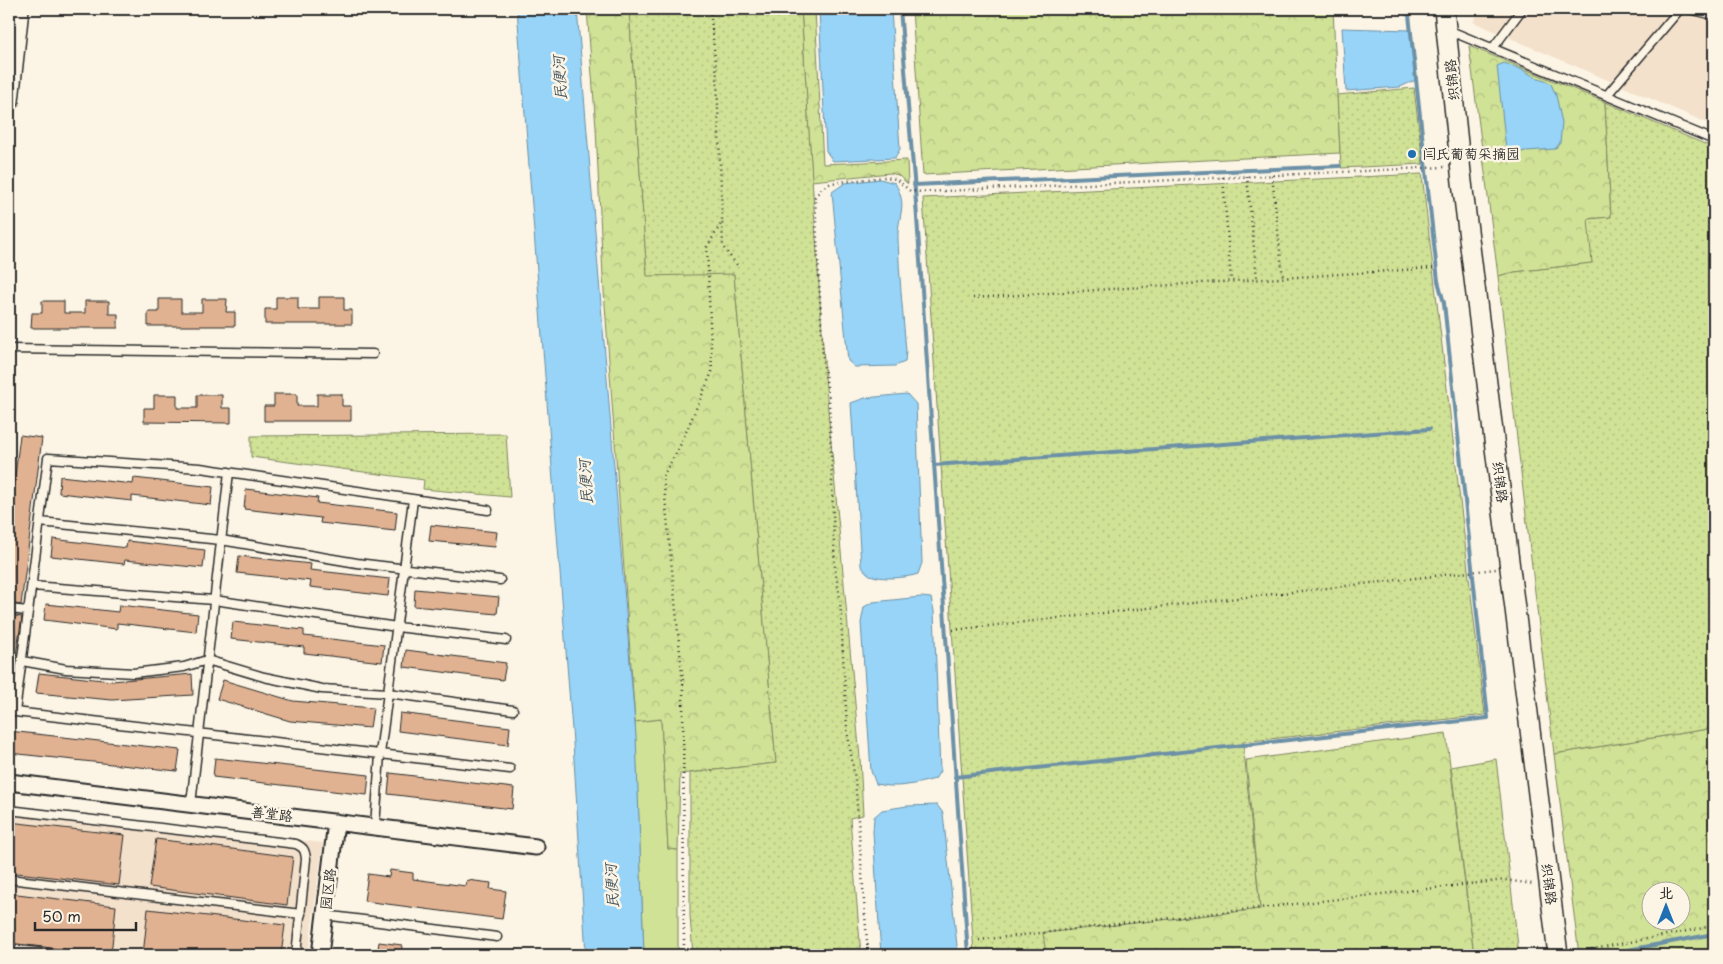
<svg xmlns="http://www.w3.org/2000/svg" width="1723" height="964" viewBox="0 0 1723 964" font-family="'Playpen Sans','LXGW WenKai TC',sans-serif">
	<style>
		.built { fill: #f4e1cc }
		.grass { fill: #d0e296; stroke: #7e8660 }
		.forest { fill: url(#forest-crowns); stroke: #7e8660; fill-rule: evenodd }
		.park { fill: url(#park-dots); stroke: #7e8660 }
		.water { fill: #97d4f8; stroke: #6c90a6 }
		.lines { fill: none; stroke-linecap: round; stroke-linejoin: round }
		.stream { stroke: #6c90a6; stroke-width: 4 }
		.building { fill: #e0b291; stroke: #2b2b2b }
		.service-casing { stroke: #2b2b2b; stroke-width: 11 }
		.minor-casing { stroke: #2b2b2b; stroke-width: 19 }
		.tertiary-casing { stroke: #2b2b2b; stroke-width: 22 }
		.path { stroke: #2b2b2b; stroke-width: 2.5; stroke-dasharray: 1 4; stroke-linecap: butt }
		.service { stroke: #fcf5e5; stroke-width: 8 }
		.minor { stroke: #fcf5e5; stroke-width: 15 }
		.tertiary { stroke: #fcf5e5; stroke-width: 19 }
		.poi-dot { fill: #1f6fb2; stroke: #fcf5e5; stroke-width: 2 }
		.labels { text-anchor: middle; stroke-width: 5; stroke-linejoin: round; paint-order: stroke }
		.street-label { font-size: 14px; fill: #2b2b2b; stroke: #fcf5e5 }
		.poi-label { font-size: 14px; fill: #2b2b2b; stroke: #fcf5e5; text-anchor: start }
		.water-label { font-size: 15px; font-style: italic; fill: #46555e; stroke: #fcf5e5 }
	</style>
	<defs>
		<pattern id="forest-crowns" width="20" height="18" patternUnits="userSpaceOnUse" patternTransform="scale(1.25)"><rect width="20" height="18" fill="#d0e296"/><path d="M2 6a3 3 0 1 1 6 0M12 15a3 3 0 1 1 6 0" fill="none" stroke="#b3c281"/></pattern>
		<pattern id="park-dots" width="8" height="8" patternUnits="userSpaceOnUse" patternTransform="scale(1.25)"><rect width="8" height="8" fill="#d0e296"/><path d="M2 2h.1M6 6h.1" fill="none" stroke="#b3c281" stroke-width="1.8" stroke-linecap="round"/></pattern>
	</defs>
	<rect width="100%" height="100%" fill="#fcf5e5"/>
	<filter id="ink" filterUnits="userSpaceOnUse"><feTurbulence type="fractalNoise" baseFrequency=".02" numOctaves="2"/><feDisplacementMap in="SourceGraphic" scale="10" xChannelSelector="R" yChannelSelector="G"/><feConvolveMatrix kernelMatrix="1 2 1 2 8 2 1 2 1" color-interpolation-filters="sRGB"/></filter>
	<g filter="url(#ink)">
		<path class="built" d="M 1481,9 L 1714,9 L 1714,126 L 1473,22 Z
			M 9,805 L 323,843 L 308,955 L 9,955 Z"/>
		<path class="grass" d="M 661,719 L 668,849 L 678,850 L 678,955 L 644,955 L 635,722 Z"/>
		<path class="forest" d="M 587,9 L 629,9 L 647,275 L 734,273 L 776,763 L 680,774 L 678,850 L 668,849 L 661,719 L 635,722 L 603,277 L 596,128 Z
			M 801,9 L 815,9 L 823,164 L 907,160 L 908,184 L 898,175 L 890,173 L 812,181 Z
			M 912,9 L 1333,9 L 1340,153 L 923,175 Z
			M 1469,46 L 1605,102 L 1611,217 L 1589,219 L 1593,263 L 1515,272 L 1498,276 Z
			M 1714,728 L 1714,955 L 1579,955 L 1554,754 ZM 1650,892 L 1680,892 L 1680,922 L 1650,922 Z
			M 1446,733 L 1474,955 L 1046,955 L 1042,933 L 1260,909 L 1246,760 Z"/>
		<path class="park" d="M 629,9 L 801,9 L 825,377 L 860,758 L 863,815 L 850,818 L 861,955 L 693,955 L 690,916 L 690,773 L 776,763 L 734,274 L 647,276 Z
			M 1414,88 L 1423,164 L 1341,168 L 1337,95 Z
			M 1605,102 L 1714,148 L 1714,728 L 1554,754 L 1498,276 L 1515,272 L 1592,263 L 1588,219 L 1611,217 Z
			M 1422,174 L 1485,715 L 1243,742 L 1260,909 L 1043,933 L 1046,955 L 974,955 L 923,198 Z
			M 506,434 L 510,497 L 423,489 L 424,480 L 251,457 L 251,436 Z
			M 1496,759 L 1519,955 L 1474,955 L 1451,767 Z"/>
		<path class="water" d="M 517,9 L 577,9 L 636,736 L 644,955 L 586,955 L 573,743 Z
			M 819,9 L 891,9 L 900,149 L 895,158 L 833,161 L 826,151 Z
			M 1342,28 L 1411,30 L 1416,80 L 1400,87 L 1346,91 Z
			M 1504,63 L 1523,70 L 1535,77 L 1545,80 L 1551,84 L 1556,95 L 1562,123 L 1560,143 L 1555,149 L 1513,152 L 1506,149 L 1497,66 Z
			M 880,179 L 895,183 C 909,207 897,215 898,239 C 899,276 903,314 906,351 L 905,362 L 895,366 L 855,367 L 848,361 L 832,192 L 845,183 Z
			M 907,394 L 916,404 L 922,563 L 918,574 C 906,578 882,580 870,575 C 866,573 864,569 861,566 L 851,403 L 865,398 Z
			M 921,597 L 931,598 L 934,611 L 940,771 L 935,779 C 916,784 896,789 876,784 L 871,771 L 861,623 L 864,607 L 873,602 Z
			M 937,805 L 943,813 L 958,955 L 881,955 L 873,832 L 874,817 L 882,810 L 907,806 Z"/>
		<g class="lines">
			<path class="stream" d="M 900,9 L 916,203 L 968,955
				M 914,185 L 1340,166
				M 934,465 L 1430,429
				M 955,777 L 1488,718 L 1444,303 L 1438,281 L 1409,15 L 1393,9
				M 1601,955 L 1714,934"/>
		</g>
		<path class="building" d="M 276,297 L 298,297 L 298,309 L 319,309 L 319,297 L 344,297 L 344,310 L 352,310 L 352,324 L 265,324 L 265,309 L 276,309 Z
			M 159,299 L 181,299 L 181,312 L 202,312 L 202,299 L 227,299 L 226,312 L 235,312 L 235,326 L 148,326 L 148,312 L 159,312 Z
			M 42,301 L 64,301 L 64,313 L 85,313 L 85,301 L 109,301 L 109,314 L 118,314 L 118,328 L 31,328 L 32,313 L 42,313 Z
			M 274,394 L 297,394 L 297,406 L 317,406 L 317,394 L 342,394 L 342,406 L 351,406 L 351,421 L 264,421 L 264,406 L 274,406 Z
			M 154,395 L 177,395 L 177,408 L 197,408 L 197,395 L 222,395 L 222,408 L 231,408 L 231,423 L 144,422 L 144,408 L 154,408 Z
			M 20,435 L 42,438 L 21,605 L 9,603 L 9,525 Z
			M 60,476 L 133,484 L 134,478 L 213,487 L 211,505 L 132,496 L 132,501 L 59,493 Z
			M 246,489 L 318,498 L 317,503 L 397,512 L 395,531 L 320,523 L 321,518 L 244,509 Z
			M 431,525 L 497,532 L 495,547 L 429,541 Z
			M 53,539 L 126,548 L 127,541 L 205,550 L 203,568 L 125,560 L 124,564 L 51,556 Z
			M 239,556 L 311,564 L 310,570 L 390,579 L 388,596 L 310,587 L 311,581 L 237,573 Z
			M 415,589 L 499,597 L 497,614 L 414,606 Z
			M 46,604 L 118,612 L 119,605 L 198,614 L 196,632 L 117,623 L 117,629 L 44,620 Z
			M 9,615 L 22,617 L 15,661 L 9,661 Z
			M 233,622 L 304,630 L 304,636 L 384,645 L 382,662 L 304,653 L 304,647 L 231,639 Z
			M 406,650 L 506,663 L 503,680 L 404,667 Z
			M 39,673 L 112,681 L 192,674 L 193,695 L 112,700 L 36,693 Z
			M 223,680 L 293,701 L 373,708 L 370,728 L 290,721 L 217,699 Z
			M 400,713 L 510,727 L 508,745 L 398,731 Z
			M 9,731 L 180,750 L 177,771 L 9,753 Z
			M 215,758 L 369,775 L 367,795 L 213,777 Z
			M 390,773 L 514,788 L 512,809 L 388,794 Z
			M 9,822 L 125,835 L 119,885 L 9,872 Z
			M 156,839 L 293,857 L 287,905 L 149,887 Z
			M 390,870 L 413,873 L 413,879 L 466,886 L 467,880 L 491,883 L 490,889 L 506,891 L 502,919 L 364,901 L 368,874 L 389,877 Z
			M 9,893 L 116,906 L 111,955 L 9,943 Z
			M 148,909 L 285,925 L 281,955 L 143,955 Z
			M 379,942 L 402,945 L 401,955 L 377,955 Z"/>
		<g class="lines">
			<defs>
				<path id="service" d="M 1689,9 L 1714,15
					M 1448,30 L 1714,140
					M 1493,48 L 1522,9
					M 1607,95 L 1680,9
					M 9,349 L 373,354
					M 488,510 L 200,468 L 48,458 L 15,712 L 510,769
					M 40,522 L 221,540 L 357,563 L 500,580
					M 32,586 L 214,600 L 397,627 L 506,640
					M 9,609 L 28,611
					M 22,661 L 66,669 L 133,673 L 184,667 L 207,660 L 264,677 L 322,689 L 388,693 L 513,710
					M 191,804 L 229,472
					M 9,810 L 296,844 C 304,848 305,850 306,859 L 296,955
					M 375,827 L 380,754 L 413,500
					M 9,879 L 301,914
					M 324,915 L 497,937
					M 9,949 L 64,955"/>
				<path id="minor" d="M 9,782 L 536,847
					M 320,955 L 336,822"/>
				<path id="tertiary" d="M 1444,9 L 1462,182 L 1558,955
					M 9,101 L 19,9"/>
			</defs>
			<use href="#service" class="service-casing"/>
			<use href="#minor" class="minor-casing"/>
			<use href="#tertiary" class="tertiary-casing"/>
			<path class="path" d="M 710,9 L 717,77 L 723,247 L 737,265
				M 1272,175 L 1283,278
				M 1247,176 L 1257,279
				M 1223,177 L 1231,281
				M 973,298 L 1434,268
				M 953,630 L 1496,569
				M 979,940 L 1505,880 L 1533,884
				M 1572,953 L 1714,926
				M 684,955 L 683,684 L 663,476 L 679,448 L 712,372 L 707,247 L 722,222
				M 868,955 L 855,779 L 847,729 L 840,598 L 835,569 L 829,399 L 823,361 L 815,197 L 822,188 L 831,183 L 885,177 L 896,179 L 910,191 L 923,192 L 1446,167"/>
			<use href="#service" class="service"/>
			<use href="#minor" class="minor"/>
			<use href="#tertiary" class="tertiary"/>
		</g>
	</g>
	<circle class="poi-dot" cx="1412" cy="154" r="5"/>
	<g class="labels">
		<g class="street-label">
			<text transform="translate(1452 80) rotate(-96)" y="5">织锦路</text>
			<text transform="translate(1500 482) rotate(83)" y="5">织锦路</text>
			<text transform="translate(272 814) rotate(7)" y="5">善堂路</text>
			<text transform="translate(1549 884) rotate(83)" y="5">织锦路</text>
			<text transform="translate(328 889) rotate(-83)" y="5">园区路</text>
		</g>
		<g class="poi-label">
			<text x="1422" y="159">闫氏葡萄采摘园</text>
		</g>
		<g class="water-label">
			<text transform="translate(560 78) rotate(-94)" y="5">民便河</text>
			<text transform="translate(586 482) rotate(-94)" y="5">民便河</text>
			<text transform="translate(612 886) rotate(-94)" y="5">民便河</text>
		</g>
	</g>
	<rect width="1723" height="964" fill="none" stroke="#fcf5e5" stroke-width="30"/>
	<rect x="15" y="15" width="1693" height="934" fill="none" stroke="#2b2b2b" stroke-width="2" filter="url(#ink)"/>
	<g transform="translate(1666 906)"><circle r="24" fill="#fcf5e5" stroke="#a8a49b"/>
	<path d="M0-4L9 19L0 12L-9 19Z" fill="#1f6fb2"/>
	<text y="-8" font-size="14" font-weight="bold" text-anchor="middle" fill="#2b2b2b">北</text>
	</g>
	<path d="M35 922v8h101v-8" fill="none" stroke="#2b2b2b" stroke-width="2.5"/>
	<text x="42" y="922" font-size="15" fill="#2b2b2b" stroke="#fcf5e5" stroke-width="4" paint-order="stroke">50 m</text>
</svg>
